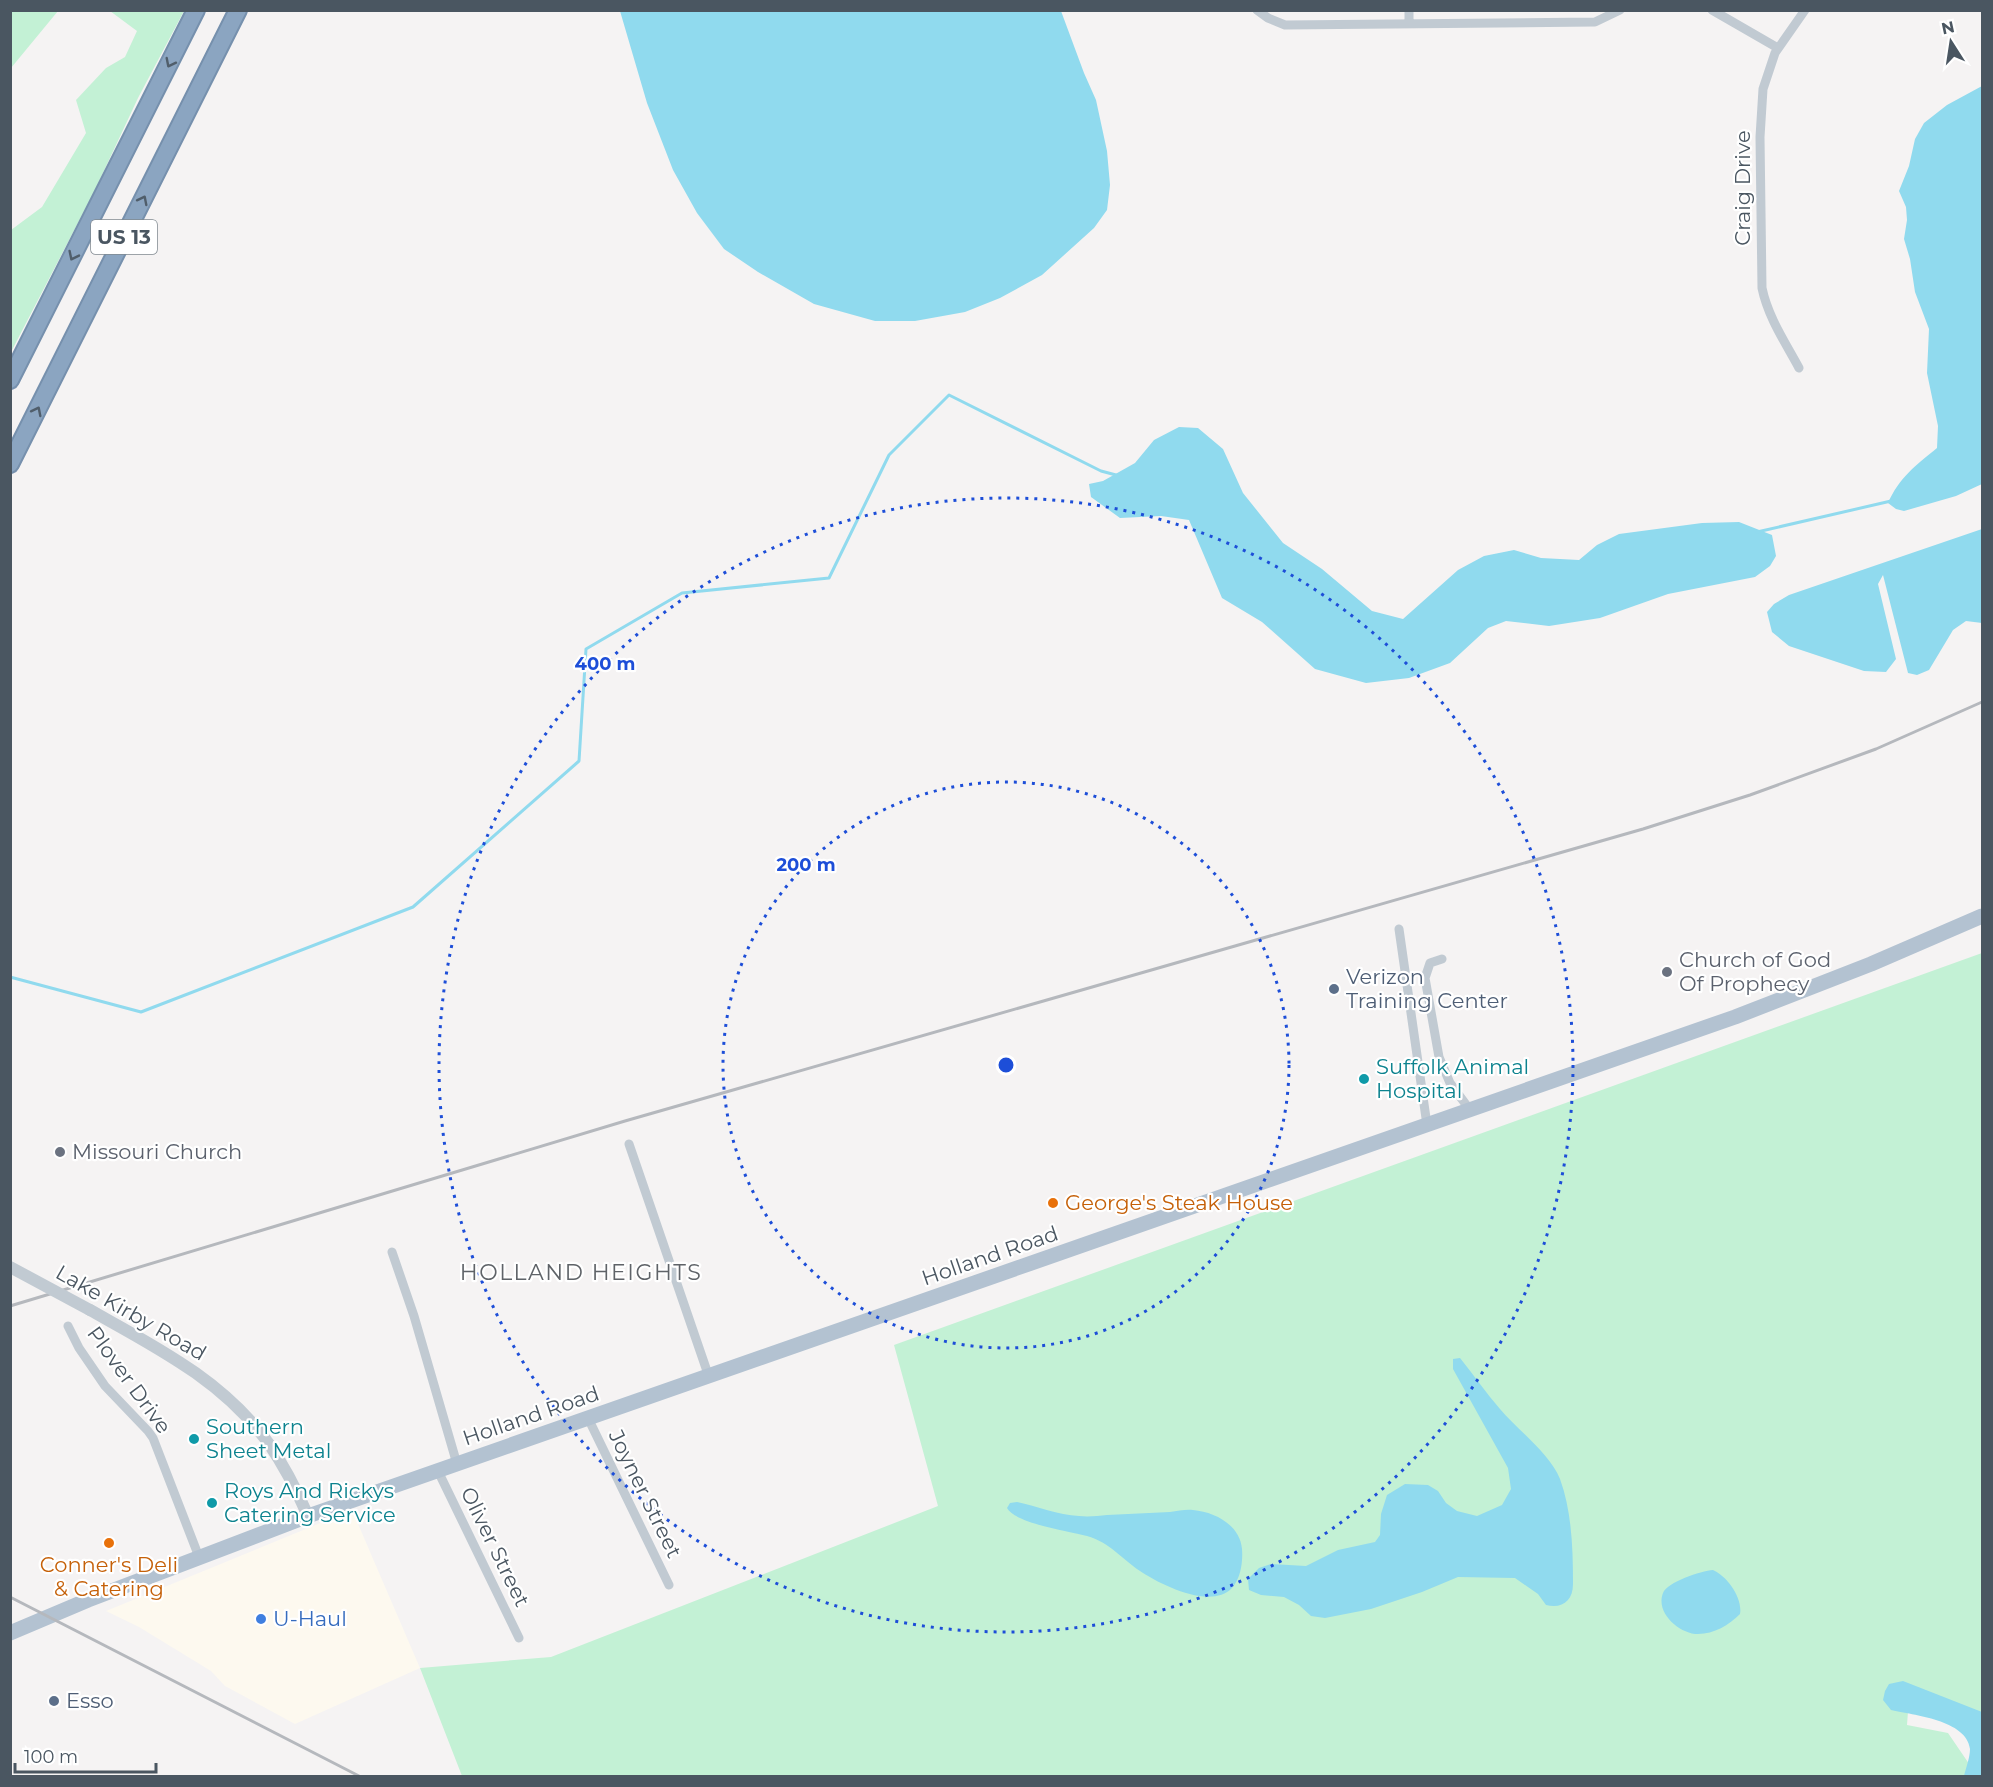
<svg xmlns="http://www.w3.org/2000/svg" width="1993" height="1787" viewBox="0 0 1993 1787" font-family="Montserrat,sans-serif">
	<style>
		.commercial { fill: #fdf9ef }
		.green { fill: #c3f1d5 }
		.water { fill: #90daee }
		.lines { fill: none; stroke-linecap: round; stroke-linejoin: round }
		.stream { stroke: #90daee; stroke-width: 3 }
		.motorway-casing { stroke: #7690ad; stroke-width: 20 }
		.minor { stroke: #c1cad2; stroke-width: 9 }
		.tertiary { stroke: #c1cad2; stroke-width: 12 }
		.primary { stroke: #b3c2d1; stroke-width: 15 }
		.motorway { stroke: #8ba5c1; stroke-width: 16 }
		.rail { stroke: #b5b8bd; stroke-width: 3 }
		.tertiary-bridge { stroke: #c1cad2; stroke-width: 12 }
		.oneway { stroke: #505e6b }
		.ring { fill: none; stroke: #1d4ed8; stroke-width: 3; stroke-dasharray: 3 6 }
		.worship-dot { fill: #6b7280; stroke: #fff; stroke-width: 2 }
		.service-dot { fill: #5c6f8a; stroke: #fff; stroke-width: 2 }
		.culture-dot { fill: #0f9aa8; stroke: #fff; stroke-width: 2 }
		.food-dot { fill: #e8710a; stroke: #fff; stroke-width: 2 }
		.shop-dot { fill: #3f7fe0; stroke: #fff; stroke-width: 2 }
		.labels { text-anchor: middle; stroke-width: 4.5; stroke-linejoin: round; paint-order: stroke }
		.shield { fill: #fff; stroke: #808990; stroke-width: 1.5 }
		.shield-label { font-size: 20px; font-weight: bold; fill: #4a5661 }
		.street-label { font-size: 21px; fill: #4a5661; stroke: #fff }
		.worship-label { font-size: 21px; fill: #5b616d; stroke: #fff; text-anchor: start }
		.service-label { font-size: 21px; fill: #4e5e75; stroke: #fff; text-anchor: start }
		.culture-label { font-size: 21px; fill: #0d838f; stroke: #fff; text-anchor: start }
		.food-label { font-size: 21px; fill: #c56008; stroke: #fff; text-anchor: start }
		.shop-label { font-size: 21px; fill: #366cbe; stroke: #fff; text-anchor: start }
		.neighbourhood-label { font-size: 22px; letter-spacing: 1.5px; fill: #5f6368; stroke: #fff }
		.centre { fill: #1d4ed8; stroke: #fff; stroke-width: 3 }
		.ring-label { font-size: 18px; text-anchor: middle; font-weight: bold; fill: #1d4ed8; stroke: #fff; stroke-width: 4.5; stroke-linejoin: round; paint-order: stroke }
	</style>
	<rect width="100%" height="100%" fill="#f5f3f3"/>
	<path class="commercial" d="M 352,1510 L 420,1668 L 295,1724 L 225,1686 L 211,1671 L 139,1627 L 106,1611 Z"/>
	<path class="green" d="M 11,10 L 58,11 L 11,68 L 10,11 Z
		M 110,11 L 184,11 L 138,98 L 94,192 L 11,352 L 11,230 L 42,207 L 86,133 L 76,100 L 106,68 L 125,57 L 137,31 Z
		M 1982,953 L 1982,1718 L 1909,1698 L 1907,1725 L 1948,1733 L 1976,1774 L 1975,1776 L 462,1776 L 420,1668 L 551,1657 L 938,1506 L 894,1345 Z"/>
	<path class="water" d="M 620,11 L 1061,11 L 1084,73 L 1096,100 L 1107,151 L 1110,185 L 1107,210 L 1094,228 L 1042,275 L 1000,298 L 965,312 L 915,321 L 875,321 L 814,304 L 758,272 L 724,249 L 697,213 L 673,170 L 647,103 Z
		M 1982,86 L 1982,484 L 1956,496 L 1904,511 L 1896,509 L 1888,503 C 1899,478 1916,465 1937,448 L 1938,426 L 1927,373 L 1929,329 L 1915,292 L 1910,259 L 1904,239 L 1907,220 L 1906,207 L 1899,191 L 1909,166 L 1915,139 L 1924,123 L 1947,105 Z
		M 1179,427 L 1198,428 L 1223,449 L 1243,493 L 1283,543 L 1322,569 L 1372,611 L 1403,619 L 1458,570 L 1484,556 L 1514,550 L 1541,558 L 1579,560 L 1597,545 L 1619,534 L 1702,523 L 1739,522 L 1772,535 L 1776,556 L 1770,566 L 1755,577 L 1668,594 L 1600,618 L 1549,626 L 1506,621 L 1488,628 L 1450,663 L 1409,678 L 1366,683 L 1315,669 L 1262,622 L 1222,598 L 1189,520 L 1161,516 L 1120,518 L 1091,497 L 1089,484 L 1103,481 L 1135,463 L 1154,440 Z
		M 1982,529 L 1982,623 L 1966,621 L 1953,630 L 1929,670 L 1917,675 L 1908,673 L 1883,575 L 1878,584 L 1896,659 L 1886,672 L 1864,671 L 1789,646 L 1772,632 L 1767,612 L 1774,604 L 1789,595 Z
		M 1460,1358 C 1474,1375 1486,1393 1500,1409 C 1518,1430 1550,1454 1560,1479 C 1572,1512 1573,1550 1573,1584 C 1573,1601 1562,1609 1546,1605 L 1538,1594 L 1515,1578 L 1458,1577 L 1422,1592 L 1371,1609 L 1325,1618 L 1311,1616 L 1299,1605 L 1284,1597 L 1261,1595 L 1249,1590 L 1248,1579 L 1259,1568 L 1271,1564 L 1306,1566 L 1338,1550 L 1375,1542 L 1380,1535 L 1381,1514 L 1387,1495 L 1405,1484 L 1428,1485 L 1438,1491 L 1446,1503 L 1457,1511 L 1477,1516 L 1502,1505 L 1511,1489 L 1508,1468 L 1453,1369 L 1453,1359 Z
		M 1017,1502 C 1037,1506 1058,1515 1079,1516 C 1088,1517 1098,1516 1107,1515 C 1128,1514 1149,1513 1170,1512 C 1178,1511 1186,1509 1193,1510 C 1215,1512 1240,1525 1242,1549 C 1243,1561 1241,1578 1232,1588 C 1211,1610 1161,1585 1140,1571 C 1122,1559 1109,1542 1087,1536 C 1069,1531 1016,1524 1007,1508 L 1010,1503 Z
		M 1713,1570 C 1727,1576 1743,1598 1740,1614 C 1729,1625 1714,1634 1698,1634 C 1680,1634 1655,1613 1663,1593 C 1667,1582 1701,1571 1713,1570 Z
		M 1903,1681 L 1982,1712 L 1982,1776 L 1964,1776 C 1966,1768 1970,1757 1970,1749 C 1967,1720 1913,1715 1891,1710 L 1883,1700 L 1885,1691 L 1889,1684 Z"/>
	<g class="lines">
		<path class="stream" d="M 1757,532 L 1891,501
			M 10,977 L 141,1012 L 413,907 L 579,761 L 586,649 L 682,593 L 829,578 L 889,455 L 949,395 L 1101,471 L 1116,475"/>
		<defs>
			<path id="motorway" d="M 10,380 L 196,10
				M 10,464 L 238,10"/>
		</defs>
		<use href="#motorway" class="motorway-casing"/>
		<path class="minor" d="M 1257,10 L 1268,18 L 1285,25 L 1595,22 L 1620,10
			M 1409,10 L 1409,24
			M 1712,10 L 1778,48
			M 1799,368 C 1785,342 1768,317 1762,288 L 1760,137 L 1763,89 L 1775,53 L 1805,10
			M 1399,929 L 1427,1125
			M 1442,959 L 1430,963 L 1425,978 L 1439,1057 L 1450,1083 L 1470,1110
			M 629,1144 L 709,1377
			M 392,1252 L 414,1316 L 457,1464
			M 68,1326 L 79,1348 L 105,1386 L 148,1431 L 153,1438 L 199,1557
			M 588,1418 L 669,1585
			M 438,1471 L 519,1638"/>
		<path class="tertiary" d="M 90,1310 C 156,1347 224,1381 269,1444 C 285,1467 297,1491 308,1516"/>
		<path class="primary" d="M 10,1633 L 88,1600 L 308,1516 L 1735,1017 L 1871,964 L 1982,916"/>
		<use href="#motorway" class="motorway"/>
		<path class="rail" d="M 10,1306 L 625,1121 L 1643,829 L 1750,795 L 1876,749 L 1982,702
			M 10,1597 L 359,1776"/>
		<path class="tertiary-bridge" d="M 10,1267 L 90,1310"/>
	</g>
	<defs><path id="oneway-chevron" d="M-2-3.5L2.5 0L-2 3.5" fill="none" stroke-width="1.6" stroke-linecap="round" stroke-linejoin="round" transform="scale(1.5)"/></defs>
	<g class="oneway">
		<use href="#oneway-chevron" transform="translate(170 63) rotate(117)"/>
		<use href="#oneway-chevron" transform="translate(143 200) rotate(-63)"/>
		<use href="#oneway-chevron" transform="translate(73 256) rotate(116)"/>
		<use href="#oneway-chevron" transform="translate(37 411) rotate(-63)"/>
	</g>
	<g class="ring">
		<circle cx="1006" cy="1065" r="283"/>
		<circle cx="1006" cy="1065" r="567"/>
	</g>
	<g class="worship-dot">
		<circle cx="1667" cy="972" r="6"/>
		<circle cx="60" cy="1152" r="6"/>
	</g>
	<g class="service-dot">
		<circle cx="1334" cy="989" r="6"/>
		<circle cx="54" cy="1701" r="6"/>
	</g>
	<g class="culture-dot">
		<circle cx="1364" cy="1079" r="6"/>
		<circle cx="194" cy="1439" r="6"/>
		<circle cx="212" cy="1503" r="6"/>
	</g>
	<g class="food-dot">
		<circle cx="1053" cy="1203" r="6"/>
		<circle cx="109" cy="1543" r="6"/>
	</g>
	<circle class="shop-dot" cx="261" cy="1619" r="6"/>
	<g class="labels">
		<rect class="shield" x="91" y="220" width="66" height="34" rx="4.5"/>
		<g class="shield-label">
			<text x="124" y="244">US 13</text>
		</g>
		<g class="street-label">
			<text transform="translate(1743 188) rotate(-90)" y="7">Craig Drive</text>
			<text transform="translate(990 1256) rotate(-19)" y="7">Holland Road</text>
			<text transform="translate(131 1313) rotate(30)" y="7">Lake Kirby Road</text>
			<text transform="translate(129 1380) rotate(54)" y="7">Plover Drive</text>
			<text transform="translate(531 1416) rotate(-19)" y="7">Holland Road</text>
			<text transform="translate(645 1494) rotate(64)" y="7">Joyner Street</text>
			<text transform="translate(495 1547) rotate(64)" y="7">Oliver Street</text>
		</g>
		<g class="worship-label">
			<text x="1679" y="967">Church of God<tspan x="1679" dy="24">Of Prophecy</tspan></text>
			<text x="72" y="1159">Missouri Church</text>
		</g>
		<g class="service-label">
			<text x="1346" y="984">Verizon<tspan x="1346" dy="24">Training Center</tspan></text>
			<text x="66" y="1708">Esso</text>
		</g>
		<g class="culture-label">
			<text x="1376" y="1074">Suffolk Animal<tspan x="1376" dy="24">Hospital</tspan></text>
			<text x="206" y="1434">Southern<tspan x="206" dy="24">Sheet Metal</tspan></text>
			<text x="224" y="1498">Roys And Rickys<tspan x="224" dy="24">Catering Service</tspan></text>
		</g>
		<g class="food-label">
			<text x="1065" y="1210">George's Steak House</text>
			<text x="109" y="1572" text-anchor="middle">Conner's Deli<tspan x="109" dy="24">&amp; Catering</tspan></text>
		</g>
		<g class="shop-label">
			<text x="273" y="1626">U-Haul</text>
		</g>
		<g class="neighbourhood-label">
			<text x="581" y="1280">HOLLAND HEIGHTS</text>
		</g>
	</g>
	<circle cx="1006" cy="1065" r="9" class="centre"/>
	<g class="ring-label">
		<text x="605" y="670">400 m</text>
		<text x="806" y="871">200 m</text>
	</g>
	<rect width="1993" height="1787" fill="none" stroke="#4a5661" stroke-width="24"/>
	<g transform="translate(1951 42) rotate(348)" stroke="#ffffff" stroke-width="4.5" paint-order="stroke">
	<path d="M0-4.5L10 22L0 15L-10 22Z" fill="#4a5661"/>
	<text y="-9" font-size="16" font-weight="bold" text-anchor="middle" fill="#4a5661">N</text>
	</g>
	<path d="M15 1763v9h141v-9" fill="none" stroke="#4a5661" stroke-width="3"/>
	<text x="24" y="1763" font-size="18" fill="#4a5661" stroke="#ffffff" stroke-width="4.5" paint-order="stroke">100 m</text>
</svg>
